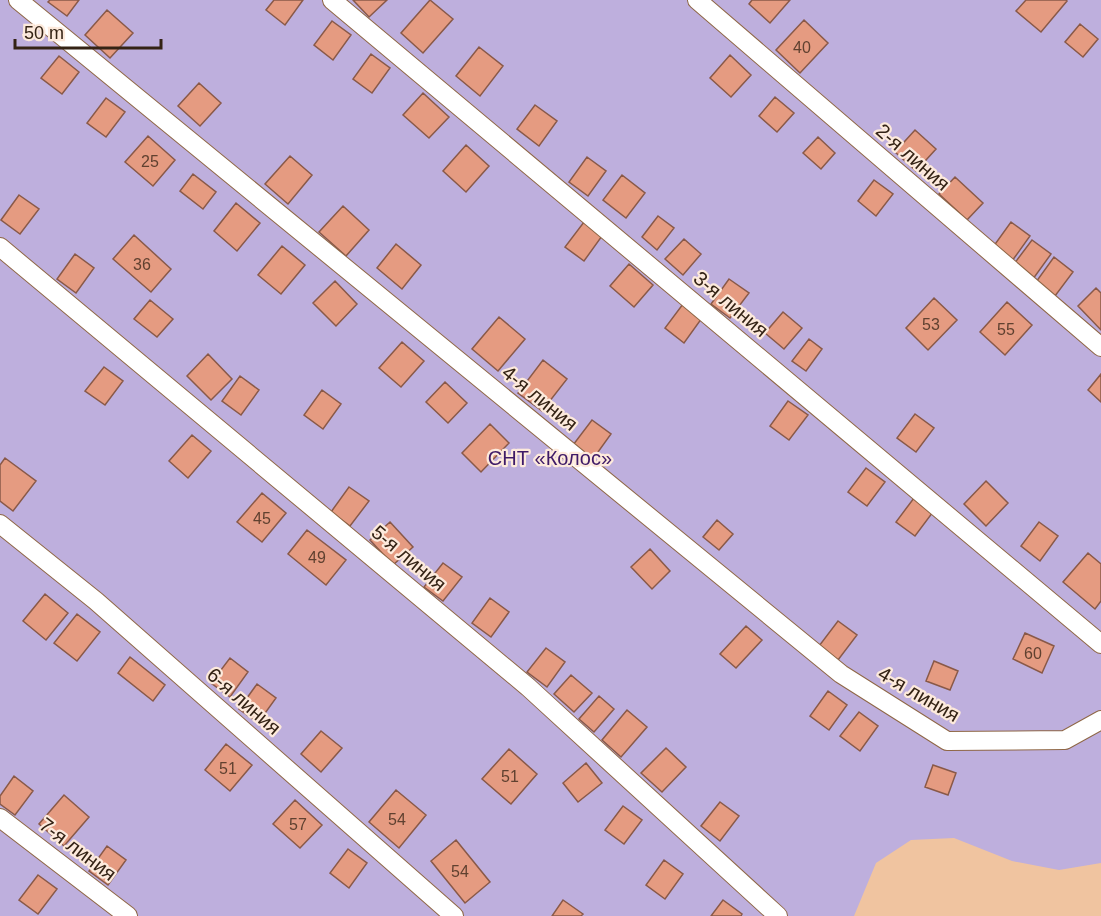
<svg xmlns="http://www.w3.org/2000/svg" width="1101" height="916" viewBox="0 0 1101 916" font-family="Helvetica,sans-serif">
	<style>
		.green { fill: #beafdd }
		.building { fill: #e59b81; stroke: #895948; stroke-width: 1.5 }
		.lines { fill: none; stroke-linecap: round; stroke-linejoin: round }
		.minor-casing { stroke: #8f6746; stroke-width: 20 }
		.minor { stroke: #fff; stroke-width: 18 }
		.labels { text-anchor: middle; stroke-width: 4.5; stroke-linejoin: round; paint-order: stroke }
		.number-label { font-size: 16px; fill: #604130 }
		.street-label { font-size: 20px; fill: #342315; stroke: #fdeadc }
		.park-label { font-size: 20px; fill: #3e1a67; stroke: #fdeadc }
	</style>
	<rect width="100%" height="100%" fill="#f0c4a0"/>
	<path class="green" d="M 0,0 L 1101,0 L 1101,863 L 1059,870 L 1012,861 L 954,838 L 911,840 L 876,863 L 854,916 L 0,916 Z"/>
	<path class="building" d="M 50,0 L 79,0 L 67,16 L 48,2 Z
		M 274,0 L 303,0 L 285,25 L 266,10 Z
		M 353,0 L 387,0 L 369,17 Z
		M 430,0 L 453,19 L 423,53 L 401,33 Z
		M 752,0 L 790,0 L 770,23 L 749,4 Z
		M 1026,0 L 1066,0 L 1067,1 L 1041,32 L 1016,11 Z
		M 107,10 L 133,33 L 110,58 L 85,35 Z
		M 804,20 L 828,43 L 800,73 L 776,50 Z
		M 332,21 L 351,35 L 333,60 L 314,45 Z
		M 1080,24 L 1098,39 L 1083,57 L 1065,42 Z
		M 479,47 L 503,66 L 480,96 L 456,76 Z
		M 371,54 L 390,68 L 372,93 L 353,79 Z
		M 730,55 L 751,75 L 731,97 L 710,78 Z
		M 59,56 L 79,72 L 62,94 L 41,78 Z
		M 199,83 L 221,103 L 200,126 L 178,106 Z
		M 423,93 L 449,117 L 429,138 L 403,115 Z
		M 775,97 L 794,113 L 777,132 L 759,116 Z
		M 106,98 L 125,112 L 106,137 L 87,123 Z
		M 535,105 L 557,121 L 539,146 L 517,129 Z
		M 915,130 L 936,149 L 916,171 L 895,152 Z
		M 148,136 L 175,160 L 153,186 L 125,162 Z
		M 818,137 L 835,153 L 821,169 L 803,153 Z
		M 466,145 L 489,166 L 466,192 L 443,171 Z
		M 290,156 L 312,175 L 288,204 L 265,184 Z
		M 587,157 L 606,171 L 588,196 L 569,182 Z
		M 193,174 L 216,192 L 203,209 L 180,191 Z
		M 622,175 L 645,193 L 626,218 L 603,200 Z
		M 955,177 L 983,203 L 967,220 L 939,194 Z
		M 874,180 L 893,194 L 876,216 L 858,201 Z
		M 19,195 L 39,209 L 20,234 L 1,220 Z
		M 236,203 L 260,223 L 237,251 L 214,231 Z
		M 343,206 L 369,230 L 346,256 L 319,232 Z
		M 658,216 L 674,228 L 657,250 L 642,237 Z
		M 584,222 L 602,236 L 584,261 L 565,247 Z
		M 1011,222 L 1030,236 L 1012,261 L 993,247 Z
		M 134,235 L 171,269 L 151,292 L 113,259 Z
		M 684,239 L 701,254 L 683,275 L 665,259 Z
		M 1032,240 L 1051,254 L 1033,279 L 1014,264 Z
		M 396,244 L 421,265 L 402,289 L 377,268 Z
		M 282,246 L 305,265 L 281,294 L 258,275 Z
		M 75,254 L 94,268 L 76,293 L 57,279 Z
		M 1054,257 L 1073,272 L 1055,296 L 1036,282 Z
		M 629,264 L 653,285 L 634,307 L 610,286 Z
		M 729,279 L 749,293 L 730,318 L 711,304 Z
		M 335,281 L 357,304 L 336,326 L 313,303 Z
		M 1096,288 L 1101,293 L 1101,330 L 1078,306 Z
		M 934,298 L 957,320 L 928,350 L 906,328 Z
		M 150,300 L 173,319 L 157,337 L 134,319 Z
		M 1007,302 L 1032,325 L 1005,355 L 980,332 Z
		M 683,304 L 702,318 L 684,343 L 665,328 Z
		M 783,312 L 802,328 L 784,349 L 765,333 Z
		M 499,317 L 525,339 L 498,371 L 472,349 Z
		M 809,339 L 822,349 L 806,371 L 792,361 Z
		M 402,342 L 424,361 L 401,387 L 379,368 Z
		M 208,354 L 232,379 L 211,400 L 187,376 Z
		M 543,360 L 567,379 L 542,411 L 518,393 Z
		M 104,367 L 123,381 L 105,405 L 85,391 Z
		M 1101,374 L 1101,402 L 1088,390 Z
		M 240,376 L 259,390 L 241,415 L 222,401 Z
		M 445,382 L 467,403 L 448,423 L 426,402 Z
		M 322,390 L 341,404 L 323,429 L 304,415 Z
		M 788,401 L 808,415 L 789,440 L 770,426 Z
		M 915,414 L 934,428 L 916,452 L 897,438 Z
		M 592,420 L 611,434 L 593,459 L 573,445 Z
		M 490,424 L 509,443 L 481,472 L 462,453 Z
		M 192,435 L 211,451 L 188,478 L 169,461 Z
		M 5,458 L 36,481 L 13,511 L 0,501 L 0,465 Z
		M 866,468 L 885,482 L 867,506 L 848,492 Z
		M 986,481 L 1008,503 L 986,526 L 964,504 Z
		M 349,487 L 369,501 L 350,526 L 331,512 Z
		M 262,493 L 286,513 L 262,542 L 237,522 Z
		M 914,498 L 933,512 L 915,536 L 896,522 Z
		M 717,520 L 733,534 L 719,550 L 703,537 Z
		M 390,522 L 413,547 L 393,565 L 370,540 Z
		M 1039,522 L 1058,536 L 1040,561 L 1021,546 Z
		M 307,530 L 346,560 L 326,585 L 288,554 Z
		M 650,549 L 670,571 L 652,589 L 631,567 Z
		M 1088,553 L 1101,564 L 1101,601 L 1095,609 L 1063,582 Z
		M 443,563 L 462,577 L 443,601 L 424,587 Z
		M 45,594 L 68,613 L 46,640 L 23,621 Z
		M 490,598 L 509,612 L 491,637 L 472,623 Z
		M 77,614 L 100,632 L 77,661 L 54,643 Z
		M 838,621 L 857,635 L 838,660 L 819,646 Z
		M 746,626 L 762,640 L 736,668 L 720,654 Z
		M 1025,633 L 1054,646 L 1042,673 L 1013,659 Z
		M 546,648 L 565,662 L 547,687 L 527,672 Z
		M 130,657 L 165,685 L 153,701 L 118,673 Z
		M 230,658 L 248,672 L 230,697 L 211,683 Z
		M 934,661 L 958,671 L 950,690 L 926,681 Z
		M 571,675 L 592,693 L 574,712 L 554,694 Z
		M 257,684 L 276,698 L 258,723 L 239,709 Z
		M 828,691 L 847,705 L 829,730 L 810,716 Z
		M 599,696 L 614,709 L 594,732 L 579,719 Z
		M 627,710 L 647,727 L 621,757 L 602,740 Z
		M 859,712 L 878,726 L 860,751 L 840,736 Z
		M 321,731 L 342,748 L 321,772 L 301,754 Z
		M 226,744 L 252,765 L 230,791 L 205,770 Z
		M 666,748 L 686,767 L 662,792 L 641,773 Z
		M 509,749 L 537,774 L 511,804 L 482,779 Z
		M 586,763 L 602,783 L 578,802 L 563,783 Z
		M 933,765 L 956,773 L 948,795 L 925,787 Z
		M 14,776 L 33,791 L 15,815 L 0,804 L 0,796 Z
		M 396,790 L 426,815 L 399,848 L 369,822 Z
		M 64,795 L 89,817 L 64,846 L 39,824 Z
		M 295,800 L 322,825 L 300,848 L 273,824 Z
		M 720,802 L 739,816 L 720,841 L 701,826 Z
		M 623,806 L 642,820 L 624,844 L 605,830 Z
		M 456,840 L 490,882 L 465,903 L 431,861 Z
		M 107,846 L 126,860 L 108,885 L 89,871 Z
		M 348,849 L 367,863 L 349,888 L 330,873 Z
		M 664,860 L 683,874 L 665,899 L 646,885 Z
		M 38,875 L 57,889 L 38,914 L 19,900 Z
		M 563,900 L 583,914 L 581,916 L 552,916 Z
		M 723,900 L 742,914 L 741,916 L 711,916 Z"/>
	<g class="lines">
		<defs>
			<path id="minor" d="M 18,0 L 841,674 L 947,741 L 1065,740 L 1101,720
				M 332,0 L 1101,644
				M 697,0 L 1101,347
				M 0,247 L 528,687 L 778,916
				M 0,524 L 96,601 L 454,916
				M 0,818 L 128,916"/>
		</defs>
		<use href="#minor" class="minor-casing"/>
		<use href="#minor" class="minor"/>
	</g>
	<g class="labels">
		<g class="number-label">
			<text x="802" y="53">40</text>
			<text x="150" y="167">25</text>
			<text x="142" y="270">36</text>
			<text x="931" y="330">53</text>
			<text x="1006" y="335">55</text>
			<text x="262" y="524">45</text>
			<text x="317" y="563">49</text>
			<text x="1033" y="659">60</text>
			<text x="228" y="774">51</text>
			<text x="510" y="782">51</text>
			<text x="397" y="825">54</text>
			<text x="298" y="830">57</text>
			<text x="460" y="877">54</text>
		</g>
		<g class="street-label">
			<text transform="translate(913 157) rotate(41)" y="7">2-я линия</text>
			<text transform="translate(731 304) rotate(40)" y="7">3-я линия</text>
			<text transform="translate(540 398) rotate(39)" y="7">4-я линия</text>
			<text transform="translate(409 558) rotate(40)" y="7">5-я линия</text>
			<text transform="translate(919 694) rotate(30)" y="7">4-я линия</text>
			<text transform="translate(244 701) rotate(41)" y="7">6-я линия</text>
			<text transform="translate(78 849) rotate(37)" y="7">7-я линия</text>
		</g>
		<g class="park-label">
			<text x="550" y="465">СНТ «Колос»</text>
		</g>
	</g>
	<path d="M15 39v9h146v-9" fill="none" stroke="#342315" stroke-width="3"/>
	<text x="24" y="39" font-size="18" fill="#342315" stroke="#fdeadc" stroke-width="4.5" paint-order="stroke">50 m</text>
</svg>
